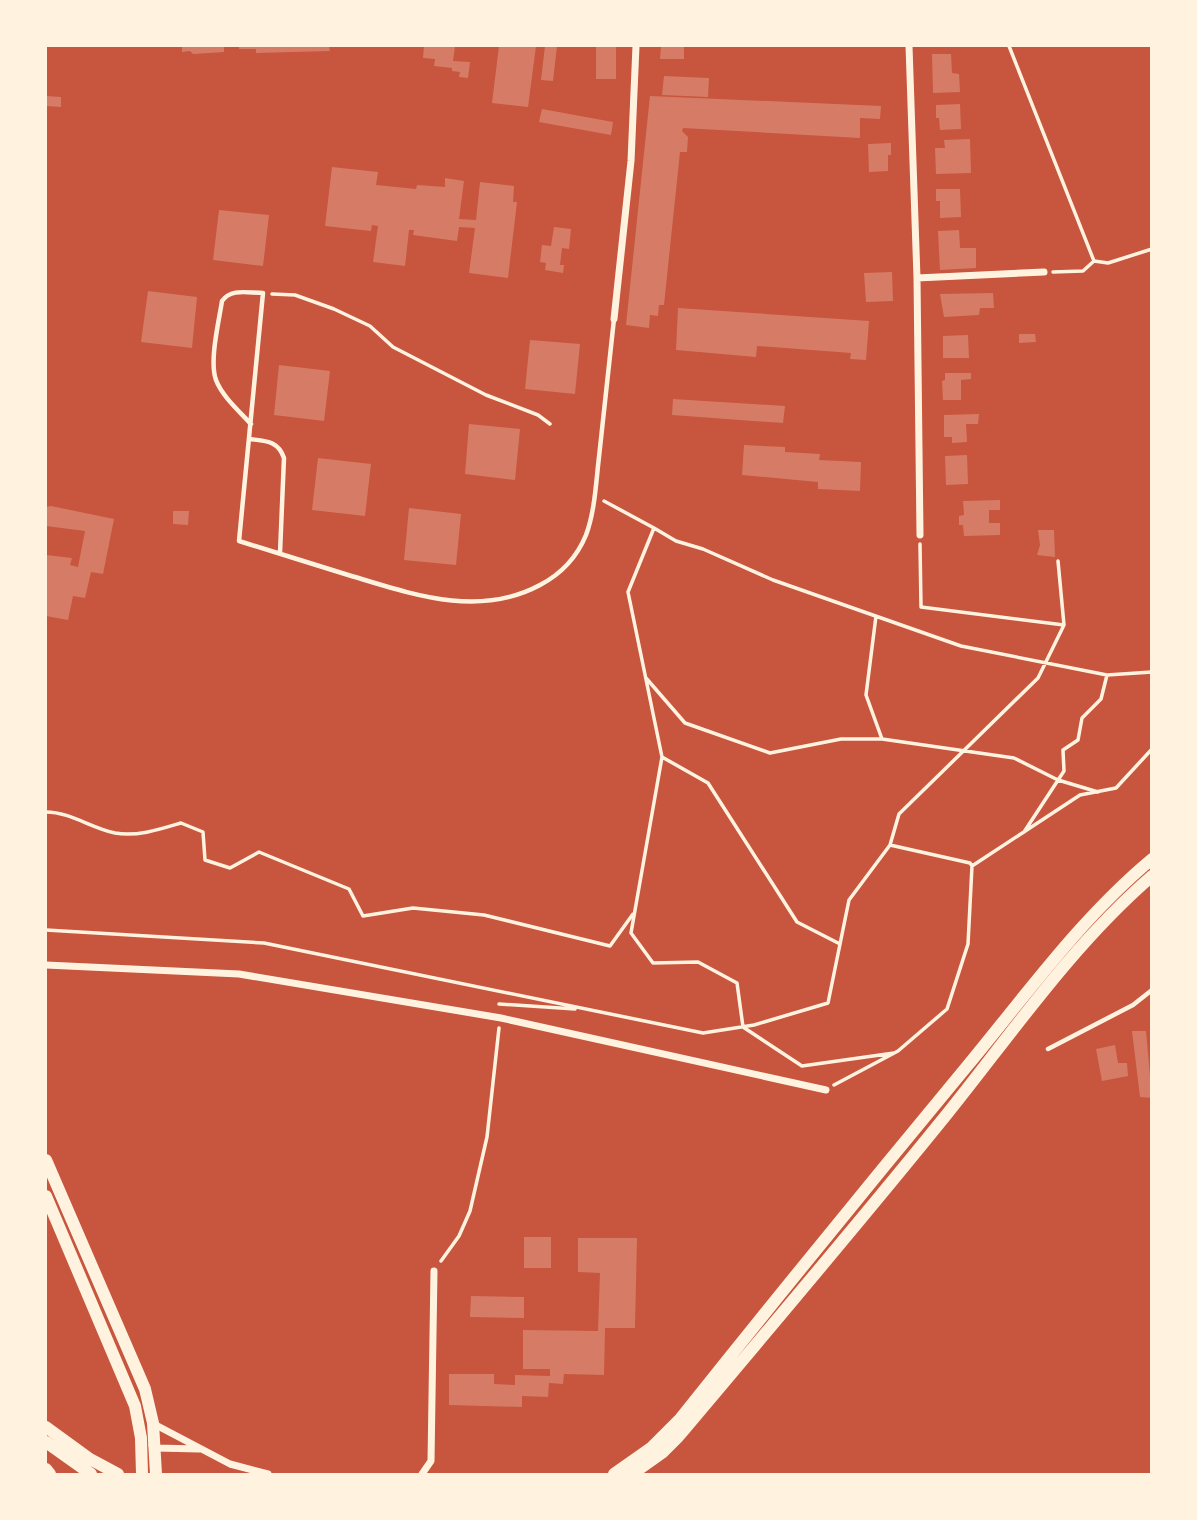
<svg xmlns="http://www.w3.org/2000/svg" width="1197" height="1520" viewBox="0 0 1197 1520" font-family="'Golos Text',sans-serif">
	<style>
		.building { fill: #d67c66 }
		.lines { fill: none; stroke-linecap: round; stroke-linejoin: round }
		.path { stroke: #fff3e0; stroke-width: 3.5 }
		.service { stroke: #fff3e0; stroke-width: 4.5 }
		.minor { stroke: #fff3e0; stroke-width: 7 }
		.secondary { stroke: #fff3e0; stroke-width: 12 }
	</style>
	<rect width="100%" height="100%" fill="#c8553d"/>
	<path class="building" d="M 182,46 L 224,46 L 224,52 L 193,54 L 190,51 L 182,52 Z
		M 239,46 L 329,46 L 330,51 L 256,53 L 256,49 L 239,49 Z
		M 424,46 L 455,46 L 453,61 L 470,62 L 468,78 L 459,77 L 460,72 L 452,71 L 452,68 L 434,66 L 435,59 L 423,58 Z
		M 499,46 L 536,46 L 528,107 L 492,103 Z
		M 545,46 L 557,46 L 553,81 L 541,80 Z
		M 596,46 L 616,46 L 616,79 L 596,79 Z
		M 661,46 L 684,46 L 684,59 L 660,59 Z
		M 932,54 L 951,54 L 952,73 L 959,74 L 960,92 L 933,93 Z
		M 664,76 L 709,78 L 708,97 L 662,95 Z
		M 46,96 L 61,97 L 61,107 L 46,106 Z
		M 650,96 L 881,106 L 880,119 L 860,118 L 860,138 L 683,128 L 682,131 L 688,137 L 687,152 L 680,152 L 664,305 L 659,305 L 658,316 L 650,315 L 649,328 L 626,325 Z
		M 960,104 L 961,129 L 940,130 L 939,118 L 936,118 L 936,105 Z
		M 542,109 L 613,122 L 611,135 L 539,122 Z
		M 970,139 L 971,173 L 936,174 L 935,148 L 945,148 L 944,140 Z
		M 891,143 L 891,155 L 888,155 L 888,171 L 869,172 L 868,144 Z
		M 332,167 L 378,172 L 376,185 L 416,189 L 417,185 L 445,187 L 445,178 L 464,181 L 459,219 L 476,220 L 480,182 L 514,186 L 513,202 L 517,202 L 508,278 L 469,273 L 475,228 L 459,227 L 457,241 L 413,235 L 414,230 L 409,230 L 405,266 L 373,262 L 378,226 L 372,225 L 371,231 L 325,226 Z
		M 936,189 L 960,189 L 961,217 L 940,218 L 940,201 L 936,201 Z
		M 219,210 L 269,215 L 263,266 L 213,260 Z
		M 554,227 L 571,229 L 569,249 L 562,248 L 560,265 L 564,265 L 563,273 L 545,270 L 546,263 L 540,262 L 542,245 L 551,246 Z
		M 959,230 L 960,248 L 976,248 L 976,268 L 940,270 L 938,231 Z
		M 892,272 L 893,301 L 866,302 L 864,273 Z
		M 148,291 L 197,297 L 192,348 L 141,342 Z
		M 993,293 L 994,308 L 980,308 L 979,315 L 944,317 L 940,294 Z
		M 678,308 L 869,321 L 866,360 L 850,359 L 851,353 L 757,346 L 756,357 L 676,350 Z
		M 1019,334 L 1035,334 L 1036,342 L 1019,343 Z
		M 968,335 L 969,358 L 943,358 L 943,336 Z
		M 530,340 L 580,344 L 575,394 L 525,389 Z
		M 279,365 L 330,371 L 324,421 L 274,415 Z
		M 945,373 L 971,373 L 971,379 L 961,380 L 961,400 L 943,400 L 942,381 L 945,380 Z
		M 673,399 L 785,406 L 783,423 L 672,415 Z
		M 979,414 L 978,424 L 966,424 L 967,442 L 952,443 L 952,437 L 944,437 L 944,415 Z
		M 469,424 L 520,429 L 515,480 L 465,474 Z
		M 744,445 L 785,447 L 785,452 L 820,454 L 819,460 L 861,462 L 860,491 L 818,489 L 818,482 L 742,475 Z
		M 967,455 L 968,484 L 946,485 L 945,456 Z
		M 318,458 L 371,464 L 365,516 L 312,510 Z
		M 1000,500 L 1000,510 L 989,510 L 989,523 L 1000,523 L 1000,535 L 964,536 L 963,525 L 959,525 L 959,516 L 964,515 L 963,501 Z
		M 51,506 L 114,519 L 103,574 L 91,572 L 85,598 L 73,596 L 68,620 L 46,616 L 46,555 L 72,558 L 70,565 L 78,567 L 85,531 L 46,526 L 46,507 Z
		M 409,508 L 461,514 L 456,565 L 404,560 Z
		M 173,511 L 189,511 L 188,525 L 173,524 Z
		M 1038,530 L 1054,530 L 1055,557 L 1037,555 L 1040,545 Z
		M 1132,1031 L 1146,1031 L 1152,1098 L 1140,1097 Z
		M 1115,1045 L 1118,1063 L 1127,1063 L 1128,1076 L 1102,1081 L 1096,1049 Z
		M 524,1237 L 551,1237 L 551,1268 L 524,1268 Z
		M 578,1238 L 637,1238 L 635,1328 L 605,1328 L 604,1375 L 564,1374 L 563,1384 L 549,1383 L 548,1397 L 522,1396 L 522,1407 L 449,1405 L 449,1374 L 494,1374 L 494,1384 L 515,1385 L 515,1375 L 550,1376 L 550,1369 L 523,1369 L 523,1330 L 598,1331 L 600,1273 L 578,1272 Z
		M 471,1296 L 524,1297 L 524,1318 L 470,1317 Z"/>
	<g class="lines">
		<path class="path" d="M 1009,46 L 1094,261 L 1108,263 L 1152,249
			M 1053,272 L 1083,271 L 1094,261
			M 272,294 L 295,295 L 334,309 L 370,326 L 393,347 L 486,395 L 538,415 L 550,424
			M 604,501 L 654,528
			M 920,544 L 921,607 L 1064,625
			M 876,616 L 866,695 L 882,739
			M 1107,675 L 1152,672
			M 646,678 L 685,723 L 770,753 L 841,739 L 882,739 L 1014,758 L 1058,780 L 1098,792
			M 662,757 L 628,592 L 654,528 L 676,541 L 703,549 L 773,580 L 961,646 L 1107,675 L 1101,699 L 1082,718 L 1078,740 L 1063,750 L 1064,771 L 1024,832
			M 46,812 C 70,812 91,828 115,833 C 137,837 161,829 181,823 L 203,832 L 205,860 L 230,868 L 259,852 L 349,889 L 363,916 L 413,908 L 484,915 L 610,946 L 633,914
			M 972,866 L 1080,795 L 1116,788 L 1152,749
			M 46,930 L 264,943 L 703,1033 L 754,1025 L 828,1003 L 849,900 L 890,845 L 899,814 L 1038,678 L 1064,625 L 1058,561
			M 840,944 L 797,922 L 708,783 L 662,757 L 631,933 L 653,963 L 698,962 L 737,983 L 743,1027 L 802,1066 L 894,1053
			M 499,1004 L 575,1009
			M 834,1085 L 898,1051 L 947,1009 L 968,944 L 972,866 L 970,863 L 890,845
			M 441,1261 L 459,1236 L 470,1211 L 487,1137 L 499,1028"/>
		<path class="service" d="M 251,424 C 239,411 222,396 216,380 C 209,361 219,321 222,301 C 231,288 248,293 263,293 L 239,541 C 274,552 310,563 345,574 C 409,593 477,619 540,585 C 561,574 577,557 586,535 C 595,511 596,482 599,457 C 604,411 609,365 614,319
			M 249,439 C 265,441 278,440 284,458 L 280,553
			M 1048,1049 L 1133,1005 L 1152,990"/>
		<path class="minor" d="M 909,46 L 917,278 L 920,535
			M 917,278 L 1044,272
			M 614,319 L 631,161 L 636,46
			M 46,965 L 239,974 L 501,1018 L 826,1090
			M 152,1423 L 230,1464 L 268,1474
			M 152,1445 L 156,1448 L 199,1449
			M 422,1474 L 431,1461 L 434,1271"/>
		<path class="secondary" d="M 46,1160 L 145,1389 L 153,1423 L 156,1474
			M 46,1196 L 135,1406 L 141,1438 L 142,1474
			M 46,1427 L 90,1459 L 118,1474
			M 46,1442 L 91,1474
			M 46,1469 L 50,1474
			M 614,1474 L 651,1448 L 680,1419 C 775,1300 871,1182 968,1065 C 1026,995 1081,918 1152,859
			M 632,1474 L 663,1452 L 678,1437 C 768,1330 859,1223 947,1114 C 1012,1033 1073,944 1152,876"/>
	</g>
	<rect width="1197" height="1520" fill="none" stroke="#fff3e0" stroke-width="94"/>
</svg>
